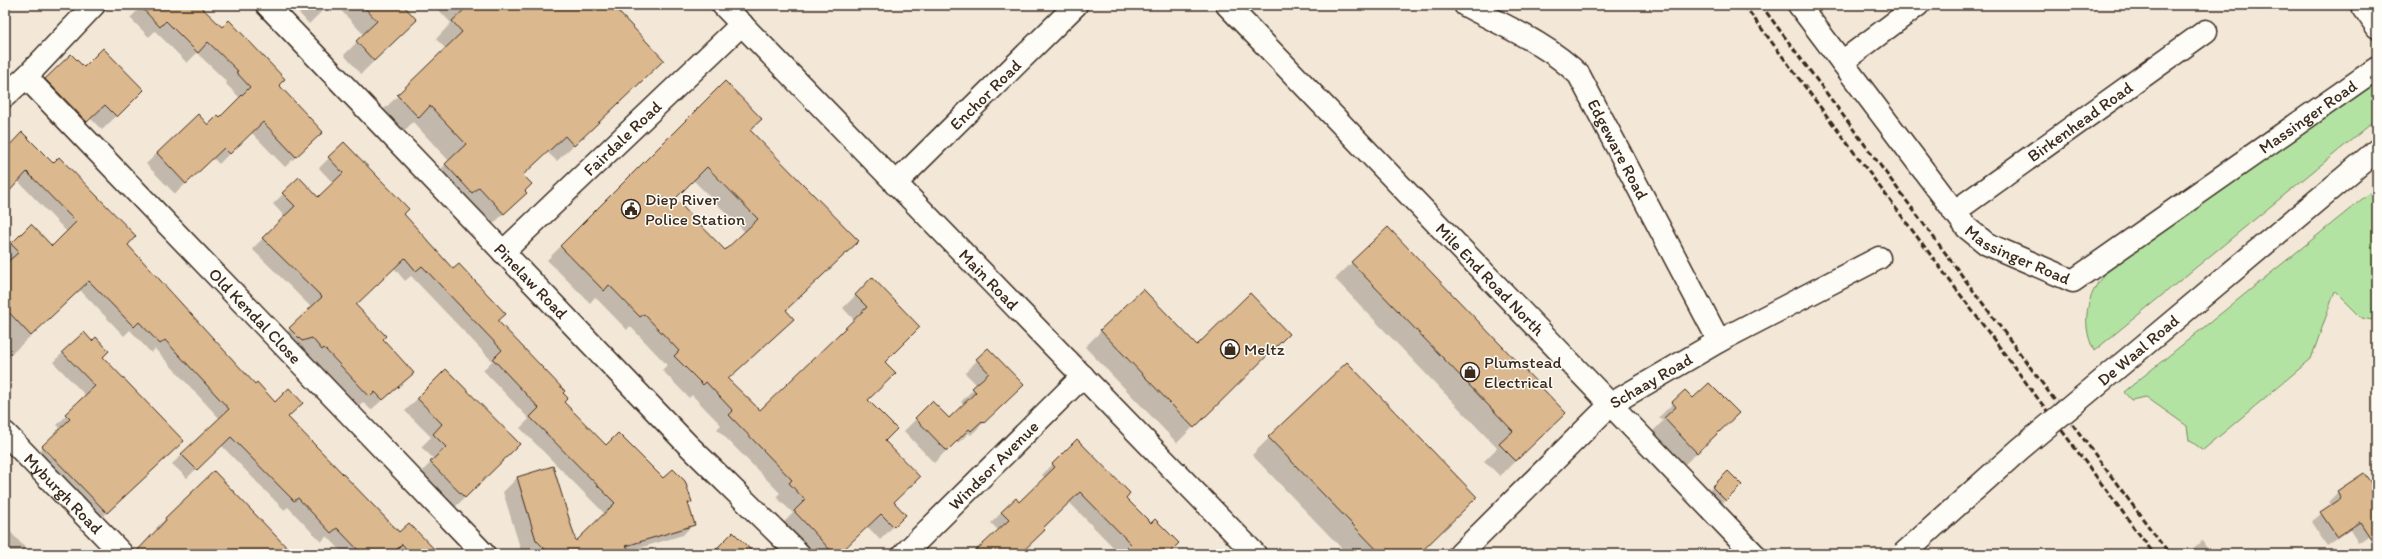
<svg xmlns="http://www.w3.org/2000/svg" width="2382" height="559" viewBox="0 0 2382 559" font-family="Itim,sans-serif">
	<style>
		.green { fill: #b3e3a2; stroke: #778660 }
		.shadow { fill: #0003; fill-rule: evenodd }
		.building { fill: #dcb88e; stroke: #3b2a1e; fill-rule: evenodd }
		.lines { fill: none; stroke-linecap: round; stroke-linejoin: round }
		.minor-casing { stroke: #3b2a1e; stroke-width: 25 }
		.major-casing { stroke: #3b2a1e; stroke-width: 25 }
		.minor { stroke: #fdfcf7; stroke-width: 22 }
		.major { stroke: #fdfcf7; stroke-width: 22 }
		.rail { stroke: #3b2a1e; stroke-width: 3; stroke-dasharray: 6 3; stroke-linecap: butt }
		.major-bridge-casing { stroke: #3b2a1e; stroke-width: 25; stroke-linecap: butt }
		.major-bridge { stroke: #fdfcf7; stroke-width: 22 }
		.labels { text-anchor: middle; stroke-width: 3; stroke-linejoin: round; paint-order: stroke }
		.street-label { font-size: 17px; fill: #3b2a1e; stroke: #fdfcf7 }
		.poi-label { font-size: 17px; fill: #3b2a1e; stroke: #fdfcf7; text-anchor: start }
	</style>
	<rect width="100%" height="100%" fill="#f3e8d8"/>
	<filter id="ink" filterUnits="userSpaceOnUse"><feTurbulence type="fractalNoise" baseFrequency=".025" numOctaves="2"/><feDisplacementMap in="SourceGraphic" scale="8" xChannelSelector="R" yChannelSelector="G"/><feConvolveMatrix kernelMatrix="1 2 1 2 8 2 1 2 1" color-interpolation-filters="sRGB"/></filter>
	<g filter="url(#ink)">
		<path class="green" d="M 2377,81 L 2377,119 L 2094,351 C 2079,320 2088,290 2111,266 Z
			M 2377,187 L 2377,321 L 2362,318 L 2335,291 L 2311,359 L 2203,450 L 2189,440 L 2187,426 L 2146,397 L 2131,400 L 2124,392 Z"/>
		<path class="shadow" d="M 143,5 L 198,5 L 277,85 L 311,143 L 285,167 L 251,132 L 219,164 L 213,158 L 175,194 L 146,164 L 157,153 L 220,118 L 240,98 L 226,84 L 227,82 L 197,53 L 187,63 L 155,31 L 149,37 L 130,18 Z
			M 307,5 L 328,5 L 309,24 L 299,13 Z
			M 336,5 L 401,5 L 416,20 L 361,74 L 344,55 L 364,35 Z
			M 434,5 L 611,5 L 646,76 L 557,161 L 547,152 L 522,176 L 525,193 L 487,230 L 429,181 L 449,161 L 413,122 L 402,133 L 381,112 L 446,49 L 436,39 L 451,23 Z
			M 71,55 L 84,69 L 143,90 L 102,130 L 90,118 L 72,135 L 32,93 Z
			M 725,82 L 749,130 L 785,311 L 728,379 L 760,412 L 854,320 L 843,308 L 872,279 L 884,362 L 867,400 L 884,441 L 893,503 L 905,515 L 880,540 L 867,526 L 839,554 L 809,554 L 781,525 L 793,513 L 776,497 L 780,493 L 717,429 L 721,425 L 692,395 L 689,398 L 662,370 L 667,365 L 630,326 L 627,330 L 595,297 L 590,303 L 547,260 ZM 693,180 L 745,232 L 725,252 L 674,199 Z
			M 344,143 L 403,214 L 562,393 L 562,402 L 606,446 L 663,480 L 691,502 L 688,505 L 693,524 L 683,535 L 630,551 L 632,554 L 564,554 L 605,514 L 520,428 L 529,419 L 483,370 L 492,361 L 411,276 L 405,281 L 394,268 L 355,305 L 381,339 L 413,373 L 371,410 L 363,402 L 358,406 L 312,358 L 311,359 L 279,340 L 312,308 L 252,249 L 285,217 L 273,204 L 283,194 L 318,198 L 333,183 L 319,168 Z
			M 5,154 L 127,245 L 255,385 L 422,554 L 344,554 L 327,536 L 321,542 L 288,507 L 284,510 L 221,445 L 187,478 L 172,464 L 220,419 L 155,349 L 151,353 L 130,330 L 124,336 L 80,290 L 5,360 L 5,266 L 10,261 L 5,256 L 5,251 L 31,225 L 52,247 L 67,232 L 18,181 L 5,194 Z
			M 1388,228 L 1564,413 L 1500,476 L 1484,461 L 1497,448 L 1335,279 Z
			M 1101,331 L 1197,346 L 1288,334 L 1177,443 L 1085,347 Z
			M 84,333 L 173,451 L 97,522 L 34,456 L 61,429 L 57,425 L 86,396 L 53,362 Z
			M 988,349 L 1010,397 L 971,435 L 969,433 L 958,443 L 956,441 L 934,463 L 904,431 L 932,403 L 949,420 L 964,405 L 961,402 L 977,385 L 965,373 Z
			M 446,370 L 507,457 L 452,510 L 419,475 L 434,459 L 421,447 L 431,437 L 405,411 Z
			M 1685,392 L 1724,427 L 1683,466 L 1651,433 L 1663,421 L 1659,417 Z
			M 1269,438 L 1418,554 L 1347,554 L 1252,455 Z
			M 1077,440 L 1125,498 L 1177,554 L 1120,554 L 1069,502 L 1019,554 L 973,554 L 998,530 L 991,523 L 1002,512 L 1019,503 L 1045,478 L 1042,475 Z
			M 214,472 L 291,554 L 298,547 L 305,554 L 133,554 L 158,530 L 156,528 Z
			M 1728,472 L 1741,485 L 1721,505 L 1708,492 Z
			M 517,478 L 556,554 L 522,554 L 503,492 Z
			M 2338,492 L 2377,493 L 2377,530 L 2358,543 L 2350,530 L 2327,546 L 2311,522 L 2331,506 L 2328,502 Z
			M 5,526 L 31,554 L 5,554 Z
			M 2202,541 L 2211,554 L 2185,554 L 2187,553 Z"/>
		<path class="building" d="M 139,5 L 199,5 L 222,27 L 229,20 L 285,79 L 279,85 L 323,132 L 296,157 L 263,122 L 230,154 L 224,148 L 186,184 L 157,153 L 198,114 L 208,125 L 218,115 L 220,117 L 250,87 L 236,72 L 238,71 L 208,42 L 198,53 L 166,21 L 160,27 Z
			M 362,5 L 403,5 L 417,20 L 374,61 L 356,41 L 377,21 Z
			M 469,5 L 612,5 L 664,60 L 574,146 L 565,136 L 523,175 L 532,184 L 525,191 L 527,193 L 504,214 L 479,187 L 472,193 L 445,164 L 466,144 L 430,106 L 419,118 L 397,95 L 462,32 L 452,21 Z
			M 103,48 L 144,90 L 117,117 L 105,105 L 87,122 L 45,79 L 71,54 L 84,67 Z
			M 725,81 L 762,119 L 750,130 L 859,241 L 786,310 L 794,319 L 728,379 L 760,410 L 867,307 L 855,295 L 872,277 L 920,327 L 885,362 L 896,373 L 868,400 L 897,429 L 885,441 L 920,477 L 894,502 L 906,515 L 894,527 L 881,514 L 839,554 L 834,554 L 794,511 L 805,500 L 789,483 L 792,480 L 729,415 L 733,411 L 706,382 L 703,385 L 674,356 L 679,351 L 644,314 L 640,317 L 609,285 L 604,291 L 560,246 ZM 707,167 L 758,219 L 725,250 L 675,199 Z
			M 22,132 L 53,163 L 59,157 L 136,236 L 128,245 L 255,384 L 257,382 L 275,402 L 289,388 L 303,403 L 288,417 L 399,532 L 409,523 L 439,554 L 411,554 L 402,544 L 392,554 L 362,554 L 337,528 L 331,533 L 298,498 L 294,501 L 231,437 L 197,470 L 181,454 L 229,409 L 165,340 L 160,344 L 139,322 L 134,327 L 89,281 L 31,336 L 5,308 L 5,264 L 19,252 L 11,244 L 31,224 L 52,246 L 76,222 L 27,172 L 5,196 L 5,150 Z
			M 344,142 L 409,209 L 404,214 L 453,269 L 459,264 L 506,314 L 498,321 L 565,391 L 563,393 L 568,398 L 564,402 L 606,445 L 618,433 L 663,478 L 673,469 L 685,481 L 692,502 L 688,503 L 695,525 L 626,546 L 634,554 L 550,554 L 536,540 L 517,477 L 553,466 L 576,541 L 615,503 L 530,417 L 539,408 L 493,359 L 502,350 L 422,266 L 416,271 L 405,258 L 356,305 L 386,336 L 383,339 L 414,373 L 383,400 L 375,392 L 370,397 L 324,348 L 322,350 L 312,338 L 302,341 L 289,328 L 322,297 L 262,238 L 295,206 L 282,193 L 299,177 L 318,197 L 343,173 L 328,157 Z
			M 1388,227 L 1566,413 L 1516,461 L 1499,444 L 1513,431 L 1351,262 Z
			M 1143,289 L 1197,345 L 1250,293 L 1289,334 L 1194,428 L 1100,330 Z
			M 84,332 L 92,341 L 96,337 L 109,351 L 103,357 L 184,441 L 107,513 L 42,446 L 70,419 L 65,414 L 95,386 L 62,352 Z
			M 988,348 L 1024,385 L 984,423 L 982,421 L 971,431 L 969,429 L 947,451 L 915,418 L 932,401 L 949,418 L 976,392 L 972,388 L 989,373 L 976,359 Z
			M 1347,362 L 1477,497 L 1419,554 L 1381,554 L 1268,437 Z
			M 446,369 L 520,444 L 465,498 L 430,462 L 446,447 L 433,434 L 442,424 L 417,398 Z
			M 1709,383 L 1739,413 L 1697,453 L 1664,418 L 1676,407 L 1672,402 L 1685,390 L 1693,398 Z
			M 1077,439 L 1130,493 L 1126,498 L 1151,523 L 1155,519 L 1179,543 L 1168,554 L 1121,554 L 1131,544 L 1080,492 L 1043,528 L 1045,530 L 1020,554 L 972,554 L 1009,520 L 1001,512 L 1016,498 L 1019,502 L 1055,467 L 1052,464 Z
			M 214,471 L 293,554 L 134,554 L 166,520 L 165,518 Z
			M 1728,471 L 1742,485 L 1726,501 L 1712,487 Z
			M 2364,473 L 2377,492 L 2377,548 L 2360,522 L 2337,537 L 2320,512 L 2341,498 L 2337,491 Z
			M 733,532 L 755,554 L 711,554 Z"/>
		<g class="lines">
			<defs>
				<g id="minor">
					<path id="s1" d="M 267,5 L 687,444 L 799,554"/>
					<path id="s2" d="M 1227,5 L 1754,554"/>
					<path id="s3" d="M 1465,5 C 1504,26 1548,44 1579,75 L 1719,341"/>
					<path id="s4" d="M 1799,5 L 1967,228 L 1987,244 L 2073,281 L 2377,68"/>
					<path d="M 2362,5 L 2377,27"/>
					<path d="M 1842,62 L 1918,5"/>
					<path id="s5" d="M 26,77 L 484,554"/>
					<path d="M 5,96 L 26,77 L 94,5"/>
					<path id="s6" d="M 895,184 L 1076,5"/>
					<path id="s7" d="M 1954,212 L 2206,31"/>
					<path id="s8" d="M 503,252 L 742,24"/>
					<path id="s9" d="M 5,433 L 122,554"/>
					<path id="s10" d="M 904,554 L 1083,376"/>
					<path id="s11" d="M 1460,554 L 1611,404 L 1719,341 L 1879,258"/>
				</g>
				<g id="major">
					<path id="s12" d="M 723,5 L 1255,554"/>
					<path d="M 2153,338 L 2377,150"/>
				</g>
			</defs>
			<use href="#minor" class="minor-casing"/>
			<use href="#major" class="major-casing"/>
			<use href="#minor" class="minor"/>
			<use href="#major" class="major"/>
			<path class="rail" d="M 1744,5 L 2154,554
				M 1761,5 L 2169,554"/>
			<defs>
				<path id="major-bridge" d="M 1903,554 L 2020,449 L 2153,338"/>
			</defs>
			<use href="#major-bridge" class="major-bridge-casing"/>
			<use href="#major-bridge" class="major-bridge"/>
		</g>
	</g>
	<defs>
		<symbol id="civic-ring" viewBox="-11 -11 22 22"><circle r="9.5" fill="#fdfcf7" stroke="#3b2a1e" stroke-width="1.5"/><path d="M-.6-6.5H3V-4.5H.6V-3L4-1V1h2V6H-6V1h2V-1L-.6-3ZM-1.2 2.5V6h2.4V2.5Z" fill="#3b2a1e"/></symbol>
		<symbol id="shop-ring" viewBox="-11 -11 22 22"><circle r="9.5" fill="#fdfcf7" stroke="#3b2a1e" stroke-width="1.5"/><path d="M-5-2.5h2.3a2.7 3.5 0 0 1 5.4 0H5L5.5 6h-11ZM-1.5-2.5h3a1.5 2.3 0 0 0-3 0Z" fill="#3b2a1e"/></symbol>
	</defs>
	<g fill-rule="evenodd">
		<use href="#civic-ring" x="620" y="198" width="22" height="22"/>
		<use href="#shop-ring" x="1219" y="338" width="22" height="22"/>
		<use href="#shop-ring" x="1459" y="361" width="22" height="22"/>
	</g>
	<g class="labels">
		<g class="street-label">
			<text dy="6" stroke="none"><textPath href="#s6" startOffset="127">Enchor Road</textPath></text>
			<text dy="6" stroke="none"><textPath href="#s4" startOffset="685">Massinger Road</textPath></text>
			<text dy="6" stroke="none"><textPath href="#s7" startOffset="155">Birkenhead Road</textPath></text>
			<text dy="6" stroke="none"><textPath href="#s8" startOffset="165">Fairdale Road</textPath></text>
			<text dy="6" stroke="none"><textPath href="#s3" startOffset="218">Edgeware Road</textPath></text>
			<text dy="6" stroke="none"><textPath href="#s4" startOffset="337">Massinger Road</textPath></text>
			<text dy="6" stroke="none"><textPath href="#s2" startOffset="380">Mile End Road North</textPath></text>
			<text dy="6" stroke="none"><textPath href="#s12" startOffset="382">Main Road</textPath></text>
			<text dy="6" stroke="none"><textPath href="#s1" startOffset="382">Pinelaw Road</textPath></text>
			<text dy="6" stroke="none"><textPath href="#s5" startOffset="331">Old Kendal Close</textPath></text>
			<text transform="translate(2138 350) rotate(-40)" y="6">De Waal Road</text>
			<text dy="6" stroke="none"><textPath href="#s11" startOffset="259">Schaay Road</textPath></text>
			<text dy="6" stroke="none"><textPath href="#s10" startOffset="126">Windsor Avenue</textPath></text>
			<text dy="6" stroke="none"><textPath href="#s9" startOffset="84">Myburgh Road</textPath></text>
		</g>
		<g class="poi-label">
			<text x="645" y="205">Diep River<tspan x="645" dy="20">Police Station</tspan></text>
			<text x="1244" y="355">Meltz</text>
			<text x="1484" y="368">Plumstead<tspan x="1484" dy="20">Electrical</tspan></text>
		</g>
	</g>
	<rect width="2382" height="559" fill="none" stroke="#fdfcf7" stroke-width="20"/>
	<rect x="10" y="10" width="2362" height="539" fill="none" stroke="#3b2a1e" stroke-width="1.5" filter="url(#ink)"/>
</svg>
